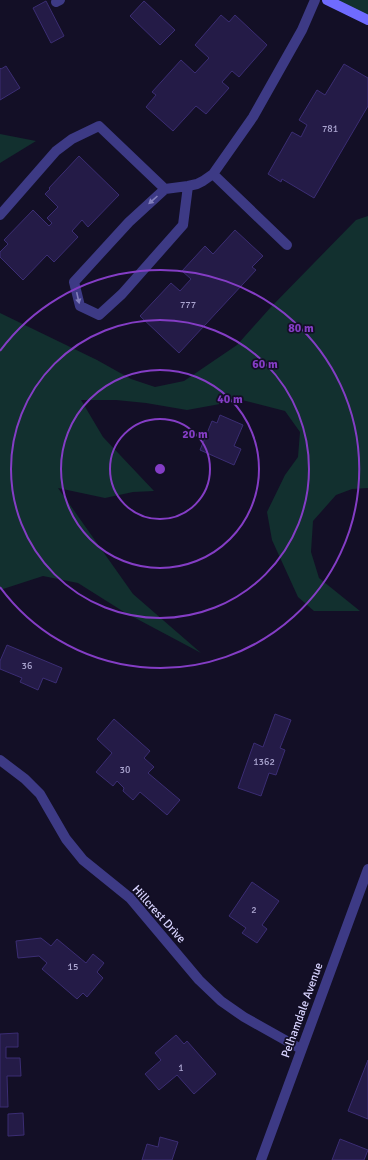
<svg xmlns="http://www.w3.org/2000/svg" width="368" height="1160" viewBox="0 0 368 1160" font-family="Signika,sans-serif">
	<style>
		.green { fill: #12302f }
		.building { fill: #241b47; stroke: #3b2d73 }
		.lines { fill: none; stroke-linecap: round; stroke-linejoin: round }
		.service { stroke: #3d3a85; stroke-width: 10 }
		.minor { stroke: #3d3a85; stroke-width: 10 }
		.tertiary { stroke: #3d3a85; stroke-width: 10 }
		.secondary { stroke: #6f6bff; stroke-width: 10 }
		.oneway { fill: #837fbc }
		.ring { fill: none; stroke: #843dc5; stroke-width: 2 }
		.labels { text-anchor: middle; stroke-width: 3.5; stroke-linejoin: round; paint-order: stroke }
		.number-label { font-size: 10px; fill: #aca6d1 }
		.street-label { font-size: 12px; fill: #d9d4ff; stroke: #130f26 }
		.centre { fill: #843dc5; stroke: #130f26; stroke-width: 2 }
		.ring-label { font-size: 12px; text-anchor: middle; font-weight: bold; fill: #843dc5; stroke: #130f26; stroke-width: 3.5; stroke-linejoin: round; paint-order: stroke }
	</style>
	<rect width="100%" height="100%" fill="#130f26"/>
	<path class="green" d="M 332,0 L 368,0 L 368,18 Z
		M 0,134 L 36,141 L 0,163 Z
		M 368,216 L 368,488 L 352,489 L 336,495 L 313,521 L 311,552 L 319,578 L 360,611 L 314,611 L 298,597 L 272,540 L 267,512 L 285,475 L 298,457 L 300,432 L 285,411 L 242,400 L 187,410 L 146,403 L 116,400 L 81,400 L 103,437 L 154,491 L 133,492 L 105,498 L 58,488 L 133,594 L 201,653 L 124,612 L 78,583 L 43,576 L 0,590 L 0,313 L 97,360 L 131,379 L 155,387 L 184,381 L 237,345 L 271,307 L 356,220 Z"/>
	<path class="building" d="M 46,1 L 64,36 L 51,43 L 33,8 Z
		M 144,1 L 175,30 L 160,45 L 130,16 Z
		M 221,15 L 229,22 L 235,15 L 267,45 L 239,77 L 232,71 L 222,82 L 229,88 L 206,114 L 196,106 L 173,131 L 146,107 L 156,95 L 152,92 L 181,60 L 195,73 L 209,58 L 195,45 Z
		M 344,64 L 368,78 L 368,106 L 314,198 L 282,179 L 281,182 L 268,174 L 292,132 L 301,137 L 307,125 L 299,120 L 317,90 L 325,95 Z
		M 6,66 L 20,88 L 0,100 L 0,68 L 1,69 Z
		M 79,156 L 119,195 L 88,227 L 82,220 L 72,231 L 78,237 L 54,262 L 47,255 L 23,280 L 0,257 L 0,252 L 8,244 L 4,240 L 33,210 L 49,226 L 52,223 L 47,218 L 58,207 L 45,194 L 50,189 L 49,188 Z
		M 235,230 L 263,256 L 252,267 L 256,270 L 179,353 L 140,316 L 171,283 L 180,291 L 191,279 L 182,271 L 205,246 L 213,254 Z
		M 220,415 L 243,425 L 234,446 L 241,449 L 234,465 L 200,450 L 212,421 L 217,423 Z
		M 7,645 L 62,668 L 56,683 L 43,678 L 38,690 L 20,682 L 22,678 L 0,669 L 0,661 Z
		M 275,714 L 291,720 L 280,748 L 285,750 L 276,775 L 269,773 L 261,796 L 238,788 L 254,743 L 263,747 Z
		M 114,719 L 150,751 L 144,758 L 154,767 L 148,773 L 180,800 L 167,815 L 140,792 L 133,800 L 123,791 L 124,788 L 117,781 L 113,786 L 96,772 L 112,753 L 97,739 Z
		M 252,882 L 279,901 L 262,925 L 267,929 L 257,943 L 242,933 L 246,928 L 229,916 Z
		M 41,938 L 51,946 L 57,939 L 86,963 L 93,954 L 104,963 L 97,972 L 103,978 L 87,997 L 83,993 L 77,999 L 42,969 L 47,963 L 39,956 L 18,958 L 16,941 Z
		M 18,1033 L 18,1047 L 6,1047 L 6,1058 L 20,1058 L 21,1076 L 7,1076 L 8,1107 L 0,1107 L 0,1034 Z
		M 176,1035 L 184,1044 L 187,1041 L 216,1074 L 194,1094 L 177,1075 L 159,1090 L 145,1074 L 161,1060 L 155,1053 Z
		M 368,1060 L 368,1119 L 348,1111 Z
		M 23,1113 L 24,1135 L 8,1136 L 8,1114 Z
		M 160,1137 L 178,1142 L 172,1160 L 142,1160 L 147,1144 L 158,1147 Z
		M 340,1139 L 368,1150 L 364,1160 L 332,1160 Z"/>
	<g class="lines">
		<path class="service" d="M 56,2 L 60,0
			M 213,174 L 287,245
			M 188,186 L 183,225 L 122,294 L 99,315 L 80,306 L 74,282 L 129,222 L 165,189 L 188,186 L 197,184 L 203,181 L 213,174 L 253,117 L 302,30 L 315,0
			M 0,215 L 56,151 L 72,139 L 99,126 L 165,189"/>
		<path class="minor" d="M 0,760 L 25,779 L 40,794 L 66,839 L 83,860 L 130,898 L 199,980 L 221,1001 L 244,1017 L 301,1049"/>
		<path class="tertiary" d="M 261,1160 L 368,869"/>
		<path class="secondary" d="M 327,0 L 368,20"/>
	</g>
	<defs><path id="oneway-solid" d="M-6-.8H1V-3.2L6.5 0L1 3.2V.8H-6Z"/></defs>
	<g class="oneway">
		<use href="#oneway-solid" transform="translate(153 200) rotate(138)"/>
		<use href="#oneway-solid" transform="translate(78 298) rotate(77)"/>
	</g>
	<g class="ring">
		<circle cx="160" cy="469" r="50"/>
		<circle cx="160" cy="469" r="99"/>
		<circle cx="160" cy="469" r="149"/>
		<path d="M0 351A199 199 0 1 1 0 587"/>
	</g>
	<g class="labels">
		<g class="number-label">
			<text x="330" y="132">781</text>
			<text x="188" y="308">777</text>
			<text x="27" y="669">36</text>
			<text x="264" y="765">1362</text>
			<text x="125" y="773">30</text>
			<text x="254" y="913">2</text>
			<text x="73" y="970">15</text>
			<text x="181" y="1071">1</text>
		</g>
		<g class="street-label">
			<text transform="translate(159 914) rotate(48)" y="4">Hillcrest Drive</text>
			<text transform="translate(302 1010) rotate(-70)" y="4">Pelhamdale Avenue</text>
		</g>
	</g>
	<circle cx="160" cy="469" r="6" class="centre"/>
	<g class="ring-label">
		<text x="301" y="332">80 m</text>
		<text x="265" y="368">60 m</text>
		<text x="230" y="403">40 m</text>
		<text x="195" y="438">20 m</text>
	</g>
</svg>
